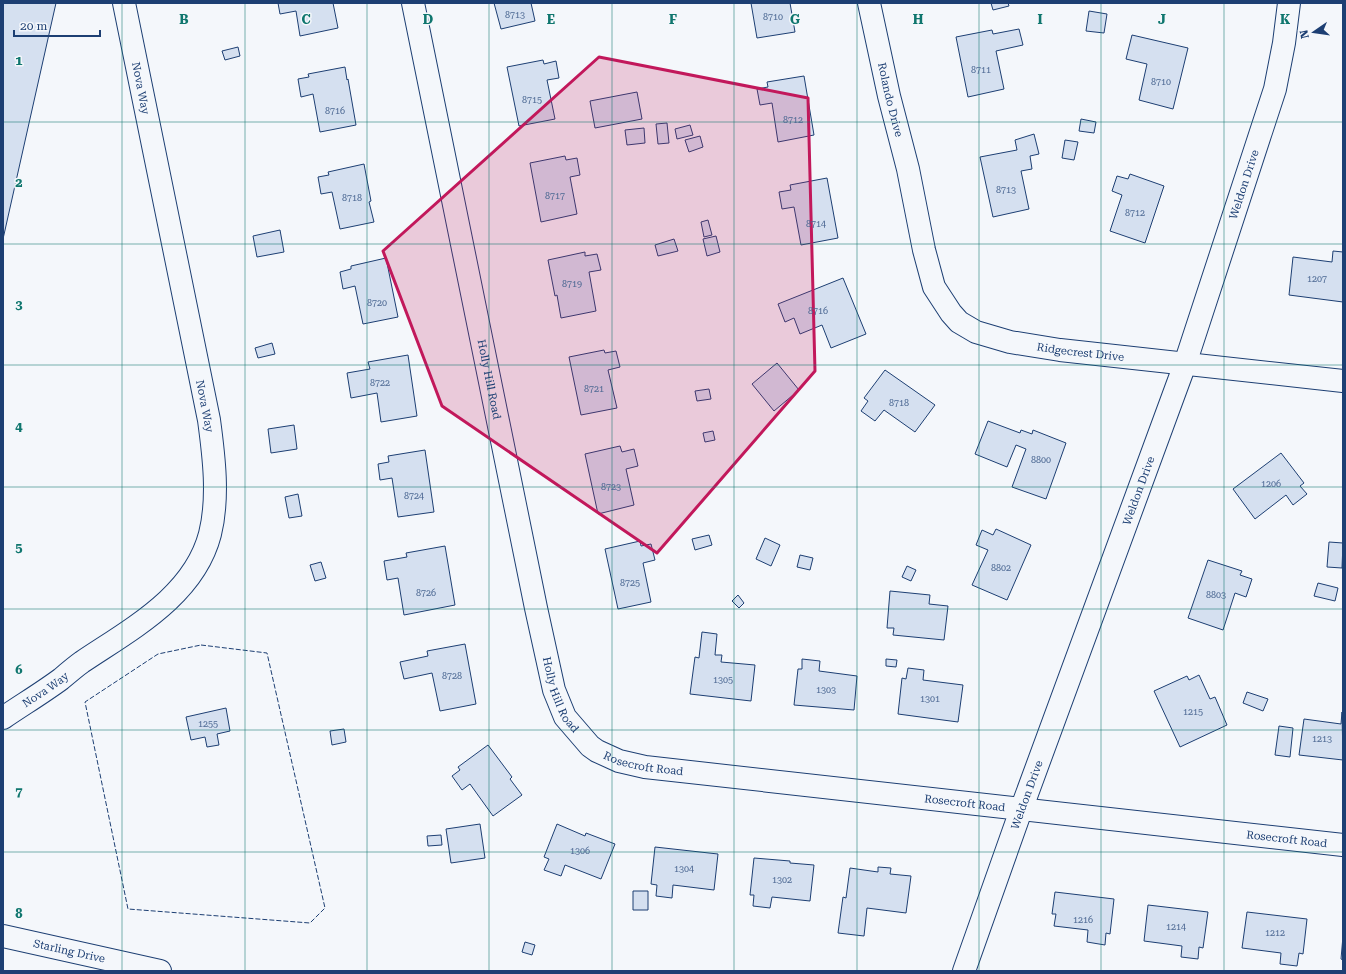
<svg xmlns="http://www.w3.org/2000/svg" width="1346" height="974" viewBox="0 0 1346 974" font-family="'Roboto Serif',serif">
	<style>
		.building { fill: #d5e0f0; stroke: #1d3f73 }
		.lines { fill: none; stroke-linecap: round; stroke-linejoin: round }
		.minor-casing { stroke: #1d3f73; stroke-width: 24 }
		.minor { stroke: #f4f7fb; stroke-width: 22 }
		.fence { stroke: #1d3f73; stroke-width: 1; stroke-dasharray: 5 2; stroke-linecap: butt }
		.marked { fill: #c2185b; fill-opacity: 0.2; stroke: #c2185b; stroke-width: 3; stroke-linejoin: round }
		.grid { fill: none; stroke: #0f766e; stroke-width: 1; stroke-opacity: 0.55 }
		.labels { text-anchor: middle; stroke-width: 3; stroke-linejoin: round; paint-order: stroke }
		.number-label { font-size: 9px; fill: #4b6792 }
		.street-label { font-size: 11px; fill: #1d3f73; stroke: #f4f7fb }
		.grid-label { font-size: 13px; text-anchor: middle; font-weight: bold; fill: #0f766e; stroke: #f4f7fb; stroke-width: 3; stroke-linejoin: round; paint-order: stroke }
	</style>
	<rect width="100%" height="100%" fill="#f4f7fb"/>
	<path class="building" d="M 3,3 L 56,3 L 3,239 Z
		M 278,3 L 333,3 L 338,28 L 300,36 L 296,11 L 280,14 Z
		M 494,3 L 531,3 L 535,21 L 501,29 Z
		M 751,3 L 790,3 L 795,32 L 757,38 Z
		M 991,3 L 1008,3 L 1009,6 L 993,10 Z
		M 1089,11 L 1107,14 L 1104,33 L 1086,31 Z
		M 1019,29 L 1023,45 L 996,51 L 1004,89 L 968,97 L 956,37 L 992,30 L 993,34 Z
		M 1132,35 L 1188,48 L 1173,109 L 1139,100 L 1147,64 L 1126,59 Z
		M 238,47 L 240,56 L 225,60 L 222,51 Z
		M 543,60 L 544,64 L 556,61 L 559,78 L 547,80 L 555,119 L 519,126 L 507,67 Z
		M 345,67 L 347,80 L 348,79 L 356,125 L 320,132 L 313,94 L 301,97 L 298,79 L 309,77 L 308,74 Z
		M 804,76 L 814,135 L 778,142 L 772,103 L 760,105 L 757,89 L 768,87 L 767,82 Z
		M 637,92 L 642,119 L 595,128 L 590,101 Z
		M 1081,119 L 1096,122 L 1094,133 L 1079,131 Z
		M 667,123 L 669,143 L 658,144 L 656,124 Z
		M 690,125 L 693,135 L 677,139 L 675,129 Z
		M 644,128 L 645,143 L 627,145 L 625,130 Z
		M 1034,134 L 1039,154 L 1030,156 L 1032,169 L 1021,171 L 1029,209 L 993,217 L 980,157 L 1017,150 L 1015,140 Z
		M 700,136 L 703,147 L 689,152 L 685,140 Z
		M 1065,140 L 1078,142 L 1074,160 L 1062,158 Z
		M 565,156 L 566,160 L 577,158 L 580,175 L 570,177 L 577,214 L 541,222 L 530,163 Z
		M 364,164 L 371,201 L 369,202 L 374,222 L 340,229 L 332,192 L 321,194 L 318,177 L 329,175 L 328,172 Z
		M 1130,174 L 1164,186 L 1145,243 L 1110,231 L 1122,195 L 1112,191 L 1117,176 L 1128,179 Z
		M 827,178 L 838,238 L 801,245 L 794,207 L 782,209 L 779,192 L 791,190 L 790,185 Z
		M 708,220 L 712,235 L 704,237 L 701,222 Z
		M 280,230 L 284,252 L 257,257 L 253,236 Z
		M 716,236 L 720,252 L 707,256 L 703,239 Z
		M 674,239 L 678,251 L 658,256 L 655,245 Z
		M 1333,251 L 1343,252 L 1343,302 L 1289,295 L 1293,257 L 1332,262 Z
		M 585,252 L 585,256 L 597,254 L 601,270 L 589,272 L 596,311 L 561,318 L 557,295 L 555,296 L 548,260 Z
		M 386,258 L 398,317 L 363,324 L 355,286 L 343,289 L 340,272 L 351,269 L 351,266 Z
		M 843,278 L 866,334 L 831,348 L 822,325 L 800,334 L 794,318 L 785,322 L 778,304 Z
		M 272,343 L 275,354 L 258,358 L 255,348 Z
		M 604,350 L 605,353 L 616,351 L 620,367 L 608,370 L 617,408 L 581,415 L 569,357 Z
		M 408,355 L 417,416 L 381,422 L 377,393 L 351,398 L 347,373 L 370,369 L 368,362 Z
		M 777,363 L 799,390 L 774,411 L 752,384 Z
		M 885,370 L 935,405 L 915,432 L 884,410 L 875,421 L 861,411 L 868,401 L 864,398 Z
		M 709,389 L 711,399 L 697,401 L 695,391 Z
		M 988,421 L 1020,433 L 1021,430 L 1032,434 L 1033,430 L 1066,443 L 1046,499 L 1012,487 L 1026,449 L 1016,445 L 1007,467 L 975,454 Z
		M 294,425 L 297,449 L 271,453 L 268,429 Z
		M 713,431 L 715,440 L 705,442 L 703,433 Z
		M 620,446 L 622,452 L 634,449 L 638,466 L 626,469 L 634,505 L 598,514 L 585,454 Z
		M 425,450 L 434,512 L 398,517 L 392,478 L 380,480 L 378,464 L 389,462 L 388,456 Z
		M 1281,453 L 1304,483 L 1300,486 L 1307,494 L 1293,505 L 1286,495 L 1255,519 L 1233,489 Z
		M 298,494 L 302,516 L 289,518 L 285,497 Z
		M 996,529 L 1031,545 L 1007,600 L 972,585 L 988,550 L 976,545 L 982,530 L 993,535 Z
		M 709,535 L 712,545 L 695,550 L 692,539 Z
		M 765,538 L 780,545 L 771,566 L 756,559 Z
		M 640,541 L 641,546 L 651,544 L 655,560 L 643,563 L 651,602 L 618,609 L 605,549 Z
		M 1329,542 L 1343,543 L 1342,568 L 1327,567 Z
		M 445,546 L 455,605 L 404,615 L 398,578 L 387,580 L 384,561 L 407,557 L 406,553 Z
		M 800,555 L 813,558 L 810,570 L 797,567 Z
		M 1208,560 L 1242,571 L 1240,575 L 1252,579 L 1246,597 L 1235,593 L 1223,630 L 1188,618 Z
		M 321,562 L 326,578 L 315,581 L 310,565 Z
		M 907,566 L 916,570 L 911,581 L 902,577 Z
		M 1318,583 L 1338,588 L 1335,601 L 1314,596 Z
		M 890,591 L 930,595 L 929,604 L 948,606 L 944,640 L 893,635 L 894,628 L 887,628 Z
		M 738,595 L 744,603 L 739,608 L 732,601 Z
		M 702,632 L 717,634 L 715,655 L 722,655 L 721,662 L 755,665 L 751,701 L 690,694 L 695,657 L 699,658 Z
		M 465,644 L 476,704 L 440,711 L 432,673 L 404,679 L 400,662 L 428,656 L 427,651 Z
		M 802,659 L 820,661 L 819,671 L 857,676 L 854,710 L 794,705 L 798,669 L 802,669 Z
		M 886,659 L 897,660 L 896,667 L 886,666 Z
		M 908,668 L 924,670 L 923,680 L 963,685 L 958,722 L 898,714 L 902,678 L 906,679 Z
		M 1199,675 L 1210,699 L 1215,697 L 1227,725 L 1180,747 L 1154,691 L 1187,676 L 1189,680 Z
		M 1247,692 L 1268,699 L 1263,711 L 1243,703 Z
		M 226,708 L 230,731 L 217,734 L 219,745 L 207,747 L 205,737 L 191,740 L 186,717 Z
		M 1342,712 L 1343,760 L 1299,755 L 1304,719 L 1341,724 Z
		M 1279,726 L 1293,728 L 1290,757 L 1275,755 Z
		M 344,729 L 346,742 L 332,745 L 330,731 Z
		M 488,745 L 512,777 L 510,779 L 522,795 L 493,816 L 470,784 L 462,790 L 452,776 L 460,770 L 458,767 Z
		M 480,824 L 485,858 L 451,863 L 446,829 Z
		M 557,824 L 585,836 L 586,833 L 615,844 L 601,879 L 565,865 L 561,876 L 544,870 L 549,859 L 544,857 Z
		M 441,835 L 442,845 L 428,846 L 427,836 Z
		M 655,847 L 718,854 L 714,890 L 673,885 L 672,898 L 656,896 L 657,885 L 651,884 Z
		M 754,858 L 790,861 L 790,863 L 814,865 L 810,901 L 772,897 L 770,908 L 753,906 L 754,895 L 750,895 Z
		M 878,867 L 891,868 L 890,874 L 911,876 L 906,913 L 867,908 L 864,936 L 838,933 L 843,897 L 846,898 L 850,868 L 878,872 Z
		M 633,891 L 648,891 L 648,910 L 633,910 Z
		M 1055,892 L 1114,899 L 1110,934 L 1106,933 L 1105,945 L 1087,942 L 1088,930 L 1054,926 L 1056,914 L 1052,914 Z
		M 1148,905 L 1208,912 L 1203,948 L 1199,947 L 1198,959 L 1181,957 L 1182,946 L 1144,941 Z
		M 1247,912 L 1307,919 L 1303,954 L 1299,953 L 1297,966 L 1280,964 L 1281,953 L 1242,948 Z
		M 1343,936 L 1343,960 L 1341,959 Z
		M 525,942 L 535,945 L 532,955 L 522,952 Z"/>
	<g class="lines">
		<defs>
			<g id="minor">
				<path id="s1" d="M 413,3 L 536,608 L 554,690 L 565,717 L 590,746 L 597,751 L 619,761 L 645,767 L 1343,845"/>
				<path id="s2" d="M 869,3 L 889,96 L 908,169 L 924,250 L 934,287 L 951,313 L 959,322 L 976,332 L 1010,342 L 1060,350 L 1343,381"/>
				<path id="s3" d="M 3,718 C 22,705 42,693 61,679 C 68,673 75,667 82,662 C 131,629 194,596 210,534 C 219,498 214,457 209,420 L 124,3"/>
				<path id="s4" d="M 3,936 L 160,971"/>
				<path id="s5" d="M 964,971 L 1021,810 L 1185,364 L 1275,89 L 1284,43 L 1289,3"/>
			</g>
		</defs>
		<use href="#minor" class="minor-casing"/>
		<use href="#minor" class="minor"/>
		<path class="fence" d="M 201,645 L 267,653 L 325,908 L 310,923 L 128,909 L 85,702 L 158,654 Z"/>
	</g>
	<path class="marked" d="M 599,57 L 808,98 L 815,371 L 657,553 L 442,406 L 383,251 Z"/>
	<path class="grid" d="M 122,3 L 122,971M 245,3 L 245,971M 367,3 L 367,971M 489,3 L 489,971M 612,3 L 612,971M 734,3 L 734,971M 857,3 L 857,971M 979,3 L 979,971M 1101,3 L 1101,971M 1224,3 L 1224,971M 3,122 L 1343,122M 3,244 L 1343,244M 3,365 L 1343,365M 3,487 L 1343,487M 3,609 L 1343,609M 3,730 L 1343,730M 3,852 L 1343,852"/>
	<g class="labels">
		<g class="number-label">
			<text x="515" y="18">8713</text>
			<text x="773" y="20">8710</text>
			<text x="981" y="73">8711</text>
			<text x="1161" y="85">8710</text>
			<text x="532" y="103">8715</text>
			<text x="335" y="114">8716</text>
			<text x="793" y="123">8712</text>
			<text x="1006" y="193">8713</text>
			<text x="555" y="199">8717</text>
			<text x="352" y="201">8718</text>
			<text x="1135" y="216">8712</text>
			<text x="816" y="227">8714</text>
			<text x="1317" y="282">1207</text>
			<text x="572" y="287">8719</text>
			<text x="377" y="306">8720</text>
			<text x="818" y="314">8716</text>
			<text x="380" y="386">8722</text>
			<text x="594" y="392">8721</text>
			<text x="899" y="406">8718</text>
			<text x="1041" y="463">8800</text>
			<text x="1271" y="487">1206</text>
			<text x="611" y="490">8723</text>
			<text x="414" y="499">8724</text>
			<text x="1001" y="571">8802</text>
			<text x="630" y="586">8725</text>
			<text x="426" y="596">8726</text>
			<text x="1216" y="598">8803</text>
			<text x="452" y="679">8728</text>
			<text x="723" y="683">1305</text>
			<text x="826" y="693">1303</text>
			<text x="930" y="702">1301</text>
			<text x="1193" y="715">1215</text>
			<text x="208" y="727">1255</text>
			<text x="1322" y="742">1213</text>
			<text x="580" y="854">1306</text>
			<text x="684" y="872">1304</text>
			<text x="782" y="883">1302</text>
			<text x="1083" y="923">1216</text>
			<text x="1176" y="930">1214</text>
			<text x="1275" y="936">1212</text>
		</g>
		<g class="street-label">
			<text transform="translate(141 88) rotate(79)" y="4">Nova Way</text>
			<text dy="4" stroke="none"><textPath href="#s2" startOffset="99">Rolando Drive</textPath></text>
			<text dy="4" stroke="none"><textPath href="#s5" startOffset="835">Weldon Drive</textPath></text>
			<text dy="4" stroke="none"><textPath href="#s2" startOffset="461">Ridgecrest Drive</textPath></text>
			<text dy="4" stroke="none"><textPath href="#s1" startOffset="384">Holly Hill Road</textPath></text>
			<text transform="translate(205 406) rotate(79)" y="4">Nova Way</text>
			<text dy="4" stroke="none"><textPath href="#s5" startOffset="511">Weldon Drive</textPath></text>
			<text dy="4" stroke="none"><textPath href="#s3" startOffset="51">Nova Way</textPath></text>
			<text dy="4" stroke="none"><textPath href="#s1" startOffset="708">Holly Hill Road</textPath></text>
			<text dy="4" stroke="none"><textPath href="#s1" startOffset="826">Rosecroft Road</textPath></text>
			<text dy="4" stroke="none"><textPath href="#s5" startOffset="187">Weldon Drive</textPath></text>
			<text dy="4" stroke="none"><textPath href="#s1" startOffset="1150">Rosecroft Road</textPath></text>
			<text dy="4" stroke="none"><textPath href="#s1" startOffset="1474">Rosecroft Road</textPath></text>
			<text dy="4" stroke="none"><textPath href="#s4" startOffset="68">Starling Drive</textPath></text>
		</g>
	</g>
	<g class="grid-label">
		<text x="184" y="24">B</text>
		<text x="306" y="24">C</text>
		<text x="428" y="24">D</text>
		<text x="551" y="24">E</text>
		<text x="673" y="24">F</text>
		<text x="795" y="24">G</text>
		<text x="918" y="24">H</text>
		<text x="1040" y="24">I</text>
		<text x="1162" y="24">J</text>
		<text x="1285" y="24">K</text>
		<text x="19" y="65">1</text>
		<text x="19" y="187">2</text>
		<text x="19" y="309">3</text>
		<text x="19" y="431">4</text>
		<text x="19" y="552">5</text>
		<text x="19" y="674">6</text>
		<text x="19" y="796">7</text>
		<text x="19" y="918">8</text>
	</g>
	<rect width="1346" height="974" fill="none" stroke="#1d3f73" stroke-width="8"/>
	<g transform="translate(1314 32) rotate(257)" stroke="#f4f7fb" stroke-width="3" paint-order="stroke">
	<path d="M0-3L7 15L0 10L-7 15Z" fill="#1d3f73"/>
	<text y="-6" font-size="11" font-weight="bold" text-anchor="middle" fill="#1d3f73">N</text>
	</g>
	<path d="M14 30v6h86v-6" fill="none" stroke="#1d3f73" stroke-width="2"/>
	<text x="20" y="30" font-size="12" fill="#1d3f73" stroke="#f4f7fb" stroke-width="3" paint-order="stroke">20 m</text>
</svg>
